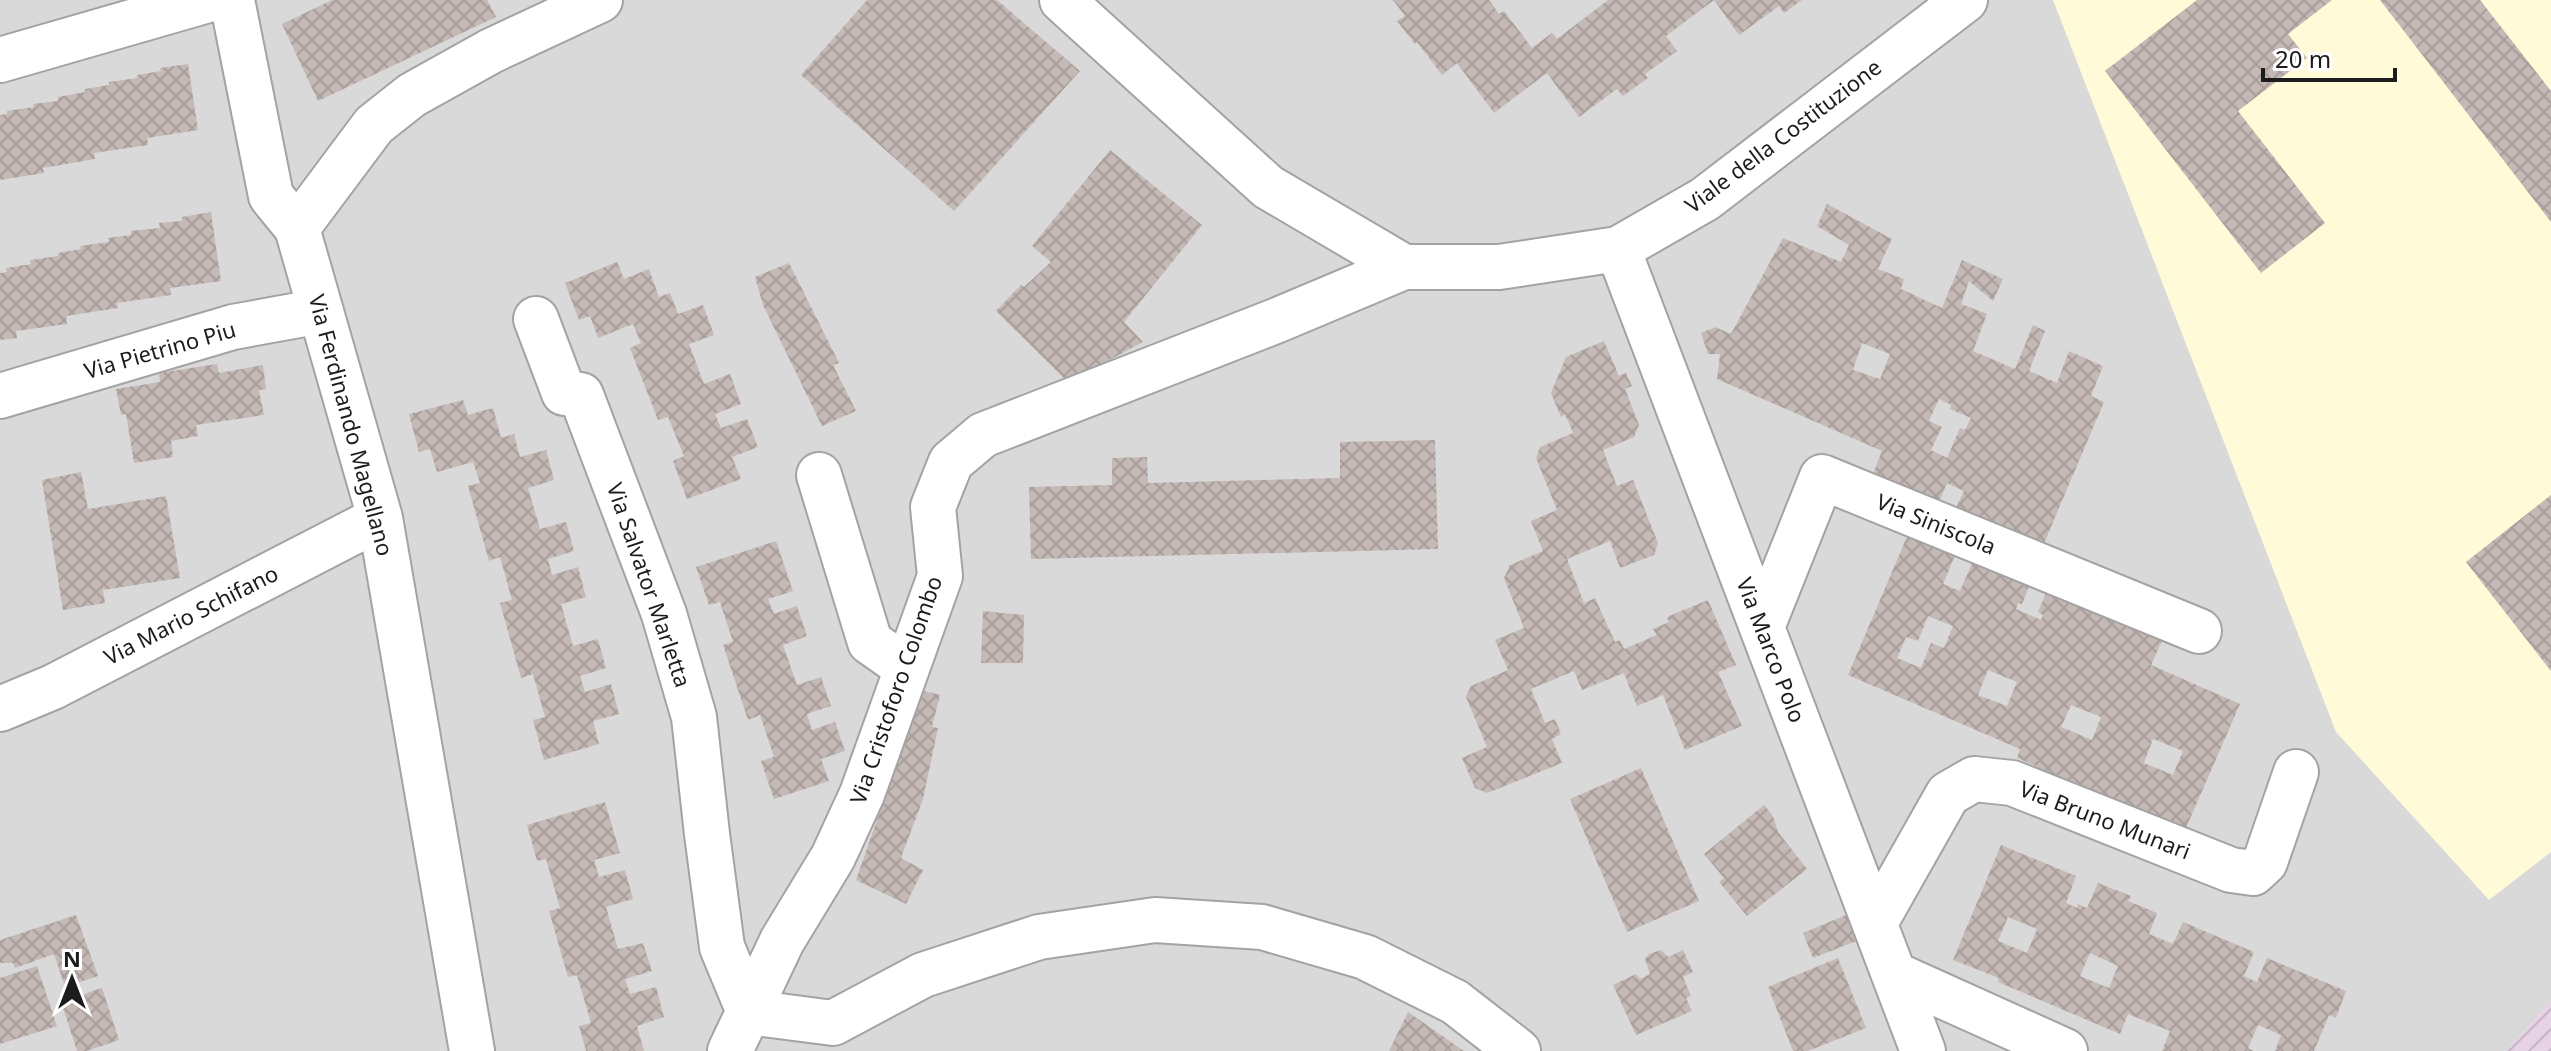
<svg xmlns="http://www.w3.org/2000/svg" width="2551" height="1051" viewBox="0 0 2551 1051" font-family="'Noto Sans',sans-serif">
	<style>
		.residential { fill: #dad9d9 }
		.industrial { fill: url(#industrial-furrows) }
		.education { fill: #fffad8 }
		.building { fill: url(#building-cross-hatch); fill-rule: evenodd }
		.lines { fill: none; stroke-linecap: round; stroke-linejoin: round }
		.minor-casing { stroke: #a3a3a3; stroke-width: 48 }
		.minor { stroke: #fff; stroke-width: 44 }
		.labels { text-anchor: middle; stroke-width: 6; stroke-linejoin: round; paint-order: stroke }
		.street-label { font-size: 22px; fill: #1c1c1c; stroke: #fff }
	</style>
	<defs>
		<pattern id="industrial-furrows" width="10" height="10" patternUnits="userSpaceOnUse" patternTransform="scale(2)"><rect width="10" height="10" fill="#e7d3e5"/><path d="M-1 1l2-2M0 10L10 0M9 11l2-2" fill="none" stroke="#c6b5c4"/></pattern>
		<pattern id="building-cross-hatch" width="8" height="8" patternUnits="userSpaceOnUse" patternTransform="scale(2)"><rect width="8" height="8" fill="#c5b9b5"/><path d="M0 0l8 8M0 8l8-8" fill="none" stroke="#a99e9b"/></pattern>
	</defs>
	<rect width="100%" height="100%" fill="#ede8e1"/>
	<path class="residential" d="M 0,0 L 2551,0 L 2551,1051 L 0,1051 Z"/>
	<path class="industrial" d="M 2551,1001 L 2551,1051 L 2506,1051 Z"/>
	<path class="education" d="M 2053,0 L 2551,0 L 2551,852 L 2489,900 L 2336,732 Z"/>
	<path class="building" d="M 332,0 L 487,0 L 496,17 L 318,101 L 282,24 Z
		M 867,0 L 997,0 L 1080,71 L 954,211 L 801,75 Z
		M 1393,0 L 1489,0 L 1499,14 L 1504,11 L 1532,48 L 1552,33 L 1557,39 L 1608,0 L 1802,0 L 1784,13 L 1779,6 L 1739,35 L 1714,0 L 1666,36 L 1677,51 L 1645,74 L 1648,78 L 1623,96 L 1617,89 L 1579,117 L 1547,73 L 1494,113 L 1457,63 L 1442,75 L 1417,42 L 1415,44 L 1397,21 L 1405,16 Z
		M 2197,0 L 2332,0 L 2288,34 L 2307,58 L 2238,111 L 2325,223 L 2261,273 L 2105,71 Z
		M 2380,0 L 2480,0 L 2551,91 L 2551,222 Z
		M 188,64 L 198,130 L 147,138 L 148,145 L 94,153 L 95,159 L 43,168 L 44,173 L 0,180 L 0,115 L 7,114 L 7,111 L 34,107 L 33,104 L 58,101 L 58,97 L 85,92 L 85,89 L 109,85 L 109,82 L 137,78 L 137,75 L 161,71 L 160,68 Z
		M 1110,150 L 1202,225 L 1124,322 L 1143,342 L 1068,382 L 996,311 L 1021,285 L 1024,287 L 1051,262 L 1032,246 Z
		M 1827,204 L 1892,239 L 1878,269 L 1904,279 L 1901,289 L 1942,308 L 1962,260 L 2003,279 L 1993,301 L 1969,281 L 1961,304 L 1987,314 L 1973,351 L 2015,369 L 2033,325 L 2045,331 L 2029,371 L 2057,383 L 2069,351 L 2103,366 L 2091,396 L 2104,402 L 2042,548 L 1955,510 L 1964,491 L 1947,483 L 1938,504 L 1873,474 L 1882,451 L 1717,379 L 1720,354 L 1708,354 L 1701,333 L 1715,327 L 1731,334 L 1783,238 L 1841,262 L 1849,245 L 1817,226 ZM 1862,343 L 1890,354 L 1880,379 L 1853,370 ZM 1939,399 L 1951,405 L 1950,409 L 1971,418 L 1965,430 L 1960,428 L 1947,458 L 1931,450 L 1942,427 L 1929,421 Z
		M 211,212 L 221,281 L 170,288 L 171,295 L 117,303 L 118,308 L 66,316 L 67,324 L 16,331 L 17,338 L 0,340 L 0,273 L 7,272 L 6,268 L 31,264 L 30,260 L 58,256 L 58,253 L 81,249 L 80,246 L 109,242 L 108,238 L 131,235 L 131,231 L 160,228 L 159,223 L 182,221 L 182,217 Z
		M 617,262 L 624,279 L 649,269 L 659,297 L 670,293 L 678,314 L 703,305 L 714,335 L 689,344 L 704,384 L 730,374 L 741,404 L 715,414 L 721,428 L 747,419 L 758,447 L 732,457 L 741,479 L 687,499 L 673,461 L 684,456 L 668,417 L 658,420 L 630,348 L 641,343 L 633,324 L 598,338 L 590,316 L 579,320 L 565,283 Z
		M 789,263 L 839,363 L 833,365 L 856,411 L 822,426 L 763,305 L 755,277 Z
		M 1604,341 L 1619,376 L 1626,373 L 1632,386 L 1625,389 L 1639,425 L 1634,437 L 1603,450 L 1617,486 L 1633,480 L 1658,543 L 1654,555 L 1620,568 L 1610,541 L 1567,559 L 1584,603 L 1595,598 L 1615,642 L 1620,640 L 1624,649 L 1657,635 L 1653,629 L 1669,622 L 1667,617 L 1708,600 L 1736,665 L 1718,672 L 1742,726 L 1685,750 L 1663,695 L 1637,706 L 1624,673 L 1582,690 L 1574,671 L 1531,689 L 1545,723 L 1555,719 L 1561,734 L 1552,739 L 1562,763 L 1487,793 L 1475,788 L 1462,758 L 1487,747 L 1466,697 L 1471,686 L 1508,670 L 1495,640 L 1524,628 L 1504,578 L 1510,565 L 1543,551 L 1531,521 L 1557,510 L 1536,458 L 1540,447 L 1573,433 L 1565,414 L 1561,417 L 1551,393 L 1566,357 Z
		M 217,364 L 219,373 L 263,365 L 266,389 L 259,390 L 264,415 L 196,425 L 198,436 L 171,441 L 173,457 L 134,463 L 126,414 L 121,415 L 116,389 L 160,382 L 159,373 Z
		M 463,400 L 468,415 L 493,408 L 501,438 L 514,434 L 520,457 L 546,450 L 554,480 L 528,488 L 540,529 L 566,522 L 574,551 L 548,559 L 552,575 L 578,567 L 586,597 L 561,604 L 573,646 L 598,639 L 606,668 L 580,676 L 585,692 L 611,684 L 619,714 L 593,721 L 599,744 L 544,760 L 533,720 L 545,717 L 533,674 L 521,678 L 500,603 L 512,600 L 500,557 L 489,561 L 468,486 L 480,483 L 473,462 L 437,472 L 430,449 L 419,452 L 409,414 Z
		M 1435,440 L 1438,549 L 1031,559 L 1029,487 L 1112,485 L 1112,458 L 1147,457 L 1148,483 L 1340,478 L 1340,442 Z
		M 81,472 L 88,509 L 166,496 L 180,578 L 103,590 L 105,603 L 63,610 L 42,480 Z
		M 2551,495 L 2551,671 L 2466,562 Z
		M 1909,532 L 1956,553 L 1943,584 L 1960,591 L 1974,559 L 2030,584 L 2022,604 L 2018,603 L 2016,609 L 2041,620 L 2043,615 L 2038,612 L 2047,591 L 2162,641 L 2151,665 L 2240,704 L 2182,837 L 2032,773 L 2036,766 L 2017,758 L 2020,749 L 1848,675 ZM 1928,616 L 1953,626 L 1944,648 L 1931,643 L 1921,668 L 1897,658 L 1906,637 L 1918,641 ZM 1988,670 L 2017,682 L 2007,706 L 1978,695 ZM 2071,705 L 2101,717 L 2092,740 L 2061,727 ZM 2153,739 L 2183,751 L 2173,775 L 2144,763 Z
		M 776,541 L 793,591 L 768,599 L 774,614 L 797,606 L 807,636 L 783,645 L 797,685 L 821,677 L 831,706 L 807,714 L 812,730 L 835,722 L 845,751 L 821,759 L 829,781 L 774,799 L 761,761 L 774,757 L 760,715 L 748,720 L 723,645 L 733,642 L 720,602 L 709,605 L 696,567 Z
		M 983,611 L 1024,615 L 1023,663 L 981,663 Z
		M 916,689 L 940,695 L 932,727 L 938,728 L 923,799 L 901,858 L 923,870 L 906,904 L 856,880 L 890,783 L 905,720 Z
		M 1641,768 L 1699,901 L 1627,932 L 1570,799 Z
		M 605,802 L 620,853 L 594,860 L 599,877 L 625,870 L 633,899 L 606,907 L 618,949 L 643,943 L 652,971 L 625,979 L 630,994 L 656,987 L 664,1017 L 637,1026 L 644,1051 L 586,1051 L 579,1026 L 591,1023 L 577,975 L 568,977 L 549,911 L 560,908 L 546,859 L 537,861 L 527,825 Z
		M 1764,805 L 1773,816 L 1778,832 L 1807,869 L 1747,916 L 1719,882 L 1724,878 L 1704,854 Z
		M 2001,845 L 2076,876 L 2066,903 L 2077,908 L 2078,904 L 2087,908 L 2098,883 L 2131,896 L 2128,901 L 2157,913 L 2149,934 L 2173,944 L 2183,922 L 2254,952 L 2244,976 L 2257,982 L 2267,958 L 2346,991 L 2336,1018 L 2329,1015 L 2314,1051 L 2275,1051 L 2281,1035 L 2258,1025 L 2248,1048 L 2254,1051 L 2162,1051 L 2170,1031 L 2128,1014 L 2120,1034 L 1998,982 L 1999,978 L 1953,960 ZM 2008,917 L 2037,929 L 2027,953 L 1998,941 ZM 2090,953 L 2118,966 L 2109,988 L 2080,976 Z
		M 1853,912 L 1864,938 L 1813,958 L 1803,933 Z
		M 76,915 L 98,976 L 65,987 L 54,954 L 15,968 L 13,963 L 0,963 L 0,940 Z
		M 1661,950 L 1668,957 L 1683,950 L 1693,972 L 1683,977 L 1691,996 L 1686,998 L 1692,1011 L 1636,1035 L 1613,985 L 1636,974 L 1640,979 L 1650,974 L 1645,959 L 1649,954 Z
		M 1838,958 L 1866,1028 L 1808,1051 L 1793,1051 L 1768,987 Z
		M 37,966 L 57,1026 L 0,1044 L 0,978 Z
		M 102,988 L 119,1040 L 87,1051 L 77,1051 L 61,1002 Z
		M 1408,1012 L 1464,1051 L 1389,1051 Z"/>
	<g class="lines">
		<defs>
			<path id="minor" d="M 232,0 L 271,196 L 297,228 L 380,518 L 472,1051
				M 1062,0 L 1268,187 L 1404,267 L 1499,267 L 1618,249 L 1705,199 L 1965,0
				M 0,60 L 208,0
				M 297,228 L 374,125 L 412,95 L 491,51 L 600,0
				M 1618,249 L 1923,1051
				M 536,319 L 564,393 L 581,395 L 664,614 L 694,717 L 707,834 L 722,947 L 749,1012 L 833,1023 L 923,975 L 1039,937 L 1155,920 L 1262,927 L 1365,957 L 1455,1002 L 1518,1051
				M 0,396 L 233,327 L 321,311
				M 819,475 L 870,642 L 907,668
				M 1762,627 L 1822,477 L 2199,631
				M 0,709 L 53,687 L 380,518
				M 1875,923 L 1948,794 L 1974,779 L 2012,783 L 2231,870 L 2253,873 L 2265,862 L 2296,772
				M 1894,974 L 2065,1051
				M 730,1051 L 782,941 L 833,857 L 862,794 L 940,576 L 933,507 L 951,462 L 983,435 L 1278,320 L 1404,267"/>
		</defs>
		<use href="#minor" class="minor-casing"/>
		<use href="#minor" class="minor"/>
	</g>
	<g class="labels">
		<g class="street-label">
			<text transform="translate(1783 136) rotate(-37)" y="8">Viale della Costituzione</text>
			<text transform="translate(160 350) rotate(-16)" y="8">Via Pietrino Piu</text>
			<text transform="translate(351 425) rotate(75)" y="8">Via Ferdinando Magellano</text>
			<text transform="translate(1936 524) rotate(22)" y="8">Via Siniscola</text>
			<text transform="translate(649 585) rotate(71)" y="8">Via Salvator Marletta</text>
			<text transform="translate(191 615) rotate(-27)" y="8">Via Mario Schifano</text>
			<text transform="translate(1771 650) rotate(69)" y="8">Via Marco Polo</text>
			<text transform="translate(896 690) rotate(-71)" y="8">Via Cristoforo Colombo</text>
			<text transform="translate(2105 820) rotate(21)" y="8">Via Bruno Munari</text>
		</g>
	</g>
	<g transform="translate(72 979)" stroke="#ffffff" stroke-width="6" paint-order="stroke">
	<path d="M0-6L14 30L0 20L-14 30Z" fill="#1c1c1c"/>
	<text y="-12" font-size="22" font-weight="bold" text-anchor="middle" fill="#1c1c1c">N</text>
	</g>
	<path d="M2263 68v12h132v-12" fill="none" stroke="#1c1c1c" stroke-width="4"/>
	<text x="2275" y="68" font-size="24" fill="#1c1c1c" stroke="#ffffff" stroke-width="6" paint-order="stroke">20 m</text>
</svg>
